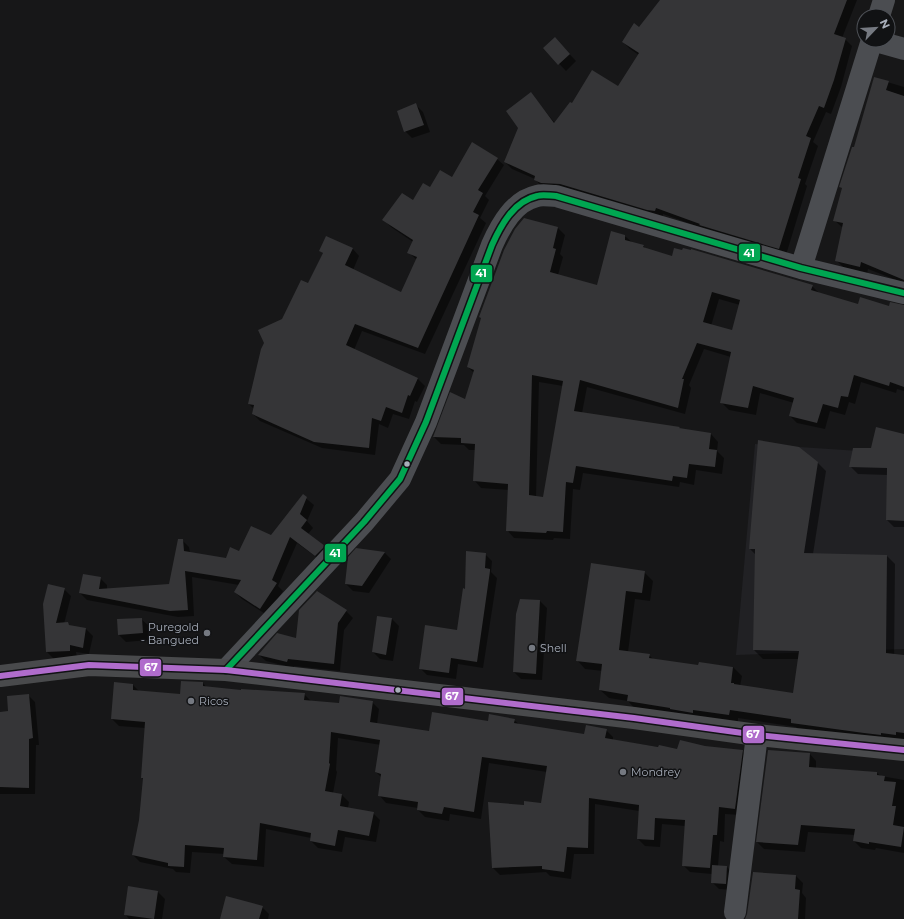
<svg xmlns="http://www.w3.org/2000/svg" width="904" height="919" viewBox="0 0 904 919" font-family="Montserrat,sans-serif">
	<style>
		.built { fill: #212124 }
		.shadow { fill: #0007; fill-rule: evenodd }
		.building { fill: #353537; fill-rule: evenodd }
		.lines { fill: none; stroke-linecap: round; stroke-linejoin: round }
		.minor { stroke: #4b4d51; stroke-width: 22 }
		.major { stroke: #494a4c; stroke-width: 22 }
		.bus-1-casing { stroke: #111214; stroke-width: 9 }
		.bus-2-casing { stroke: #111214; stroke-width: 9 }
		.bus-1 { stroke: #00a651; stroke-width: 6 }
		.bus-2 { stroke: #b06ccc; stroke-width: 6 }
		.bus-dot { fill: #a8aeba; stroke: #111214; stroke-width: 1.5 }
		.poi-dot { fill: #757981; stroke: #111214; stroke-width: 1.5 }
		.labels { text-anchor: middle; stroke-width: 3; stroke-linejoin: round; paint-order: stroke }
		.poi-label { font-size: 11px; fill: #a8aeba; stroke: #111214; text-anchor: start }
		.line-badge { stroke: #111214; stroke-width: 1.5 }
		.badge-label { font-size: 11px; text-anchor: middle; font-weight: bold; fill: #fff }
	</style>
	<rect width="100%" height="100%" fill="#171718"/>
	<path class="built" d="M 755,444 L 904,454 L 904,649 L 736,655 Z"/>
	<path class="shadow" d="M 662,0 L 857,0 L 842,38 L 845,39 L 852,46 L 841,87 L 831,114 L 826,112 L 813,142 L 818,146 L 805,184 L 807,186 L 786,255 L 705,229 L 663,214 L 662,218 L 542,187 L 535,179 L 512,169 L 505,162 L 519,128 L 531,94 L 555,123 L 572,104 L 619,88 L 639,55 L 630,49 L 623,42 L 639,28 Z
		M 561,45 L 576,61 L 566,71 L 544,48 Z
		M 874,78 L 904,87 L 904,283 L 868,269 L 867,274 L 845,269 L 837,261 L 843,228 L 834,220 L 843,189 L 840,187 L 855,149 Z
		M 416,105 L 423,112 L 430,132 L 412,138 L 405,131 Z
		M 497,159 L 504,165 L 485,196 L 489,200 L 480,218 L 486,223 L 425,354 L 362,331 L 354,350 L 418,379 L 425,386 L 417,402 L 415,401 L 409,419 L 393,414 L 388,428 L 379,424 L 375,455 L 322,448 L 260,421 L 253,414 L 254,409 L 249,404 L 283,320 L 308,285 L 324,254 L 320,251 L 327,237 L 353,249 L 359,256 L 353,270 L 402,293 L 417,260 L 408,252 L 413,242 L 391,227 L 384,220 L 431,188 Z
		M 558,228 L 565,235 L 560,254 L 563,257 L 558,275 L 598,286 L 612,233 L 626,237 L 633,243 L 643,246 L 647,249 L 672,257 L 812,286 L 820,294 L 858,305 L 889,307 L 904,306 L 904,391 L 897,389 L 896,393 L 861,382 L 855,404 L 849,402 L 845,415 L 830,411 L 825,429 L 797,423 L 790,416 L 794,403 L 760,393 L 756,415 L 729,410 L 721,402 L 731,357 L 704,349 L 689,385 L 691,388 L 685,414 L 587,387 L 582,413 L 679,428 L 681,430 L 711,434 L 718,442 L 717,451 L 724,458 L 722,474 L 696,470 L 694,485 L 680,482 L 679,487 L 583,473 L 580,490 L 573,489 L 570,539 L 554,538 L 553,540 L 514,538 L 507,530 L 509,490 L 481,488 L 474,480 L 476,450 L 469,450 L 464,445 L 441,444 L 434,437 L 466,400 L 474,373 L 468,367 ZM 719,299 L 740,305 L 732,332 L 711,326 ZM 539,382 L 563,386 L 544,498 L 536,497 Z
		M 904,435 L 904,527 L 894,527 L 887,520 L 887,475 L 858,474 L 851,467 L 854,449 L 872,449 Z
		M 817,462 L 826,471 L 813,554 L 887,556 L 895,564 L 894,662 L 904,662 L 904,743 L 800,731 L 796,727 L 738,718 L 738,723 L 636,710 L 628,701 L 609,698 L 600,690 L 603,671 L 585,669 L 577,660 L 591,565 L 644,572 L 653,581 L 650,601 L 635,599 L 628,652 L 649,655 L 654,660 L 699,666 L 700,663 L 733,667 L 742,676 L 740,686 L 794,694 L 799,659 L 763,659 L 754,650 L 756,555 L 750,549 Z
		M 303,496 L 314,505 L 307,521 L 313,528 L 308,534 L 331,553 L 323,562 L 297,543 L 278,586 L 283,591 L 267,615 L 242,599 L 235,592 L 239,585 L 192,577 L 194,616 L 178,617 L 87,600 L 80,593 L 100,578 L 107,585 L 107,589 L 170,585 L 182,540 L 189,547 L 190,553 L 226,559 L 271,537 Z
		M 385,553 L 391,559 L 369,593 L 353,591 L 346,584 Z
		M 485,554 L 492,561 L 491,572 L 497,578 L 483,668 L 458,664 L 456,679 L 427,675 L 420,668 L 458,631 L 466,590 Z
		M 64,589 L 71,596 L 64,624 L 68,624 L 71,626 L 86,629 L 93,636 L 89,654 L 76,652 L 77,658 L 54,659 L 47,652 Z
		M 540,601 L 547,608 L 542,680 L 521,679 L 514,672 Z
		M 346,611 L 353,618 L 344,630 L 340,671 L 294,666 L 294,668 L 266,661 L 259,655 L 297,639 Z
		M 378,617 L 392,619 L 399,626 L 393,661 L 380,659 L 373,652 Z
		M 141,619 L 148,625 L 149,640 L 126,642 L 119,635 Z
		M 203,683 L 207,688 L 242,691 L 304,694 L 311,701 L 340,704 L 372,702 L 379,709 L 377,724 L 430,732 L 488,723 L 514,720 L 520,725 L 585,735 L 606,730 L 613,737 L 613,740 L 678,750 L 702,747 L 742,751 L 749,758 L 742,815 L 725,814 L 724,842 L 720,841 L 718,866 L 727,867 L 734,874 L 733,890 L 719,889 L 712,882 L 712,874 L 690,872 L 683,865 L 685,826 L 662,824 L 660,847 L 645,846 L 638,839 L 639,811 L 595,804 L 594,854 L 574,854 L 571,879 L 550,876 L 546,872 L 500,875 L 493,868 L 525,806 L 542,804 L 547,772 L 489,763 L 481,819 L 450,814 L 449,821 L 425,817 L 418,810 L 418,808 L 386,803 L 379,795 L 382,778 L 376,772 L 381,745 L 338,738 L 336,770 L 337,772 L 333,793 L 342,795 L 349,802 L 348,808 L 373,813 L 380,820 L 376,842 L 345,837 L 342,852 L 318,848 L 311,841 L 311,838 L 266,829 L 264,867 L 232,864 L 224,857 L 225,854 L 192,852 L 190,873 L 176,872 L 173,869 L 140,862 L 133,855 L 140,821 L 144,780 L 142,778 L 145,728 L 119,726 L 112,719 L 115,684 L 133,685 L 140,692 L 181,696 Z
		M 28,695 L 35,702 L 39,745 L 36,745 L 35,794 L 0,794 L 0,713 L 9,712 Z
		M 810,754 L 816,761 L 816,768 L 877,773 L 881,776 L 904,780 L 904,853 L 876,848 L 875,850 L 861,848 L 854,841 L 855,835 L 808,832 L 805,852 L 764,849 L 757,842 Z
		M 796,876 L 803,883 L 802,893 L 806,898 L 805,919 L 746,919 Z
		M 158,892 L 165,899 L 162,919 L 129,919 L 125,914 Z
		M 262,907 L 269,914 L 268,919 L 221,919 Z"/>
	<path class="building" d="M 660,0 L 847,0 L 834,34 L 846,38 L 834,80 L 824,108 L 819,106 L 806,136 L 811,138 L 798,178 L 801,179 L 779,249 L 699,225 L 700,224 L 656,208 L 655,211 L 647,210 L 560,184 L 541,183 L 534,180 L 535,176 L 504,162 L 518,128 L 506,111 L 531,92 L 554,123 L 570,102 L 572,103 L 592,70 L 618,86 L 639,53 L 622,42 L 634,23 L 639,27 Z
		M 555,37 L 570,54 L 558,65 L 543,48 Z
		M 874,77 L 889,81 L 886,90 L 904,96 L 904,280 L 861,262 L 860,267 L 835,261 L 843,223 L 833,221 L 842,188 L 839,187 L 852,147 L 854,147 Z
		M 416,103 L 424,125 L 404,132 L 397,111 Z
		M 472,142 L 498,158 L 478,190 L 483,193 L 473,212 L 479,215 L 418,348 L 355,324 L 346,345 L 418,378 L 410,396 L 408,395 L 402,413 L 386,407 L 381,421 L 372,418 L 369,448 L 314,442 L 252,414 L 254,405 L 248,404 L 261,349 L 264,343 L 258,330 L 282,319 L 301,280 L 308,283 L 323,253 L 319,251 L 326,236 L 353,248 L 345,265 L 401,292 L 417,257 L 407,253 L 413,240 L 382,220 L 402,193 L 413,200 L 423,183 L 430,187 L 440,170 L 452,177 Z
		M 524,218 L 558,227 L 553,248 L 556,249 L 550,272 L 597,285 L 611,231 L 625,235 L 625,240 L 644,245 L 643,247 L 672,256 L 674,248 L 682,250 L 683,248 L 691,250 L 691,249 L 813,285 L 811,290 L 858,304 L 860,297 L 889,306 L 890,302 L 904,305 L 904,387 L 890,382 L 889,386 L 854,375 L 848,397 L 841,396 L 838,408 L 823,404 L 817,423 L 789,416 L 794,398 L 753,386 L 748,408 L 720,403 L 731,352 L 697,343 L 682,379 L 684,379 L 678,408 L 580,380 L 574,411 L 680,427 L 679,428 L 711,433 L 709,449 L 717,450 L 715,467 L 689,464 L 687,478 L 673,476 L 672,481 L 576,466 L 573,483 L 566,482 L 563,532 L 547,531 L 546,533 L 506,531 L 508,484 L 473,481 L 475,444 L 461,443 L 461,438 L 433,437 L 450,392 L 465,399 L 474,370 L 467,367 L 481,318 L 479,317 L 504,250 L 515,229 ZM 712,292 L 740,300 L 732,330 L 703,322 ZM 532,375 L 563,381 L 543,497 L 529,495 Z
		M 876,427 L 904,434 L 904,521 L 886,520 L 887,468 L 849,467 L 853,448 L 871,448 Z
		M 758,440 L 799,447 L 818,462 L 804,553 L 887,555 L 886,653 L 904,655 L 904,733 L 896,732 L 896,735 L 881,733 L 881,735 L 864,733 L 791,723 L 791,719 L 730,710 L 729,715 L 693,710 L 693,713 L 670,709 L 670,708 L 627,701 L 628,695 L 599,690 L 602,664 L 576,661 L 591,563 L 645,571 L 642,593 L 626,591 L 619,650 L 650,654 L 649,658 L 698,665 L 699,662 L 733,667 L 731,683 L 734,683 L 734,684 L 793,693 L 799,651 L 753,650 L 755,549 L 749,549 Z
		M 303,494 L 307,497 L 300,514 L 307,520 L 301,528 L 325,546 L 315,556 L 290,537 L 272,580 L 277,583 L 260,609 L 234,592 L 241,580 L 185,571 L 188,610 L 170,611 L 79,593 L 83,574 L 101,577 L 99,589 L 169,584 L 178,539 L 183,539 L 184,551 L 226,558 L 230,547 L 239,551 L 251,526 L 271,535 Z
		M 356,548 L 385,552 L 362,586 L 345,584 L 348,557 Z
		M 466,551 L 486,553 L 485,568 L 490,569 L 490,571 L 477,662 L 451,658 L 449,673 L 419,669 L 425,625 L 457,630 L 463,588 L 465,589 Z
		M 48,584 L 65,588 L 56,623 L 68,622 L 69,625 L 86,628 L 83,648 L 70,645 L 70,651 L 46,652 L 43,604 Z
		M 317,591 L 347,610 L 338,623 L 334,664 L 288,659 L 287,662 L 258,655 L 277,633 L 296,638 L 299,610 Z
		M 520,599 L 540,600 L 536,674 L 513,672 L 516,614 Z
		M 377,616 L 392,618 L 386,655 L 372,652 Z
		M 142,618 L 143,633 L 118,635 L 117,619 Z
		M 181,681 L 203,682 L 203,686 L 241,690 L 241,689 L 305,693 L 304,700 L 339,703 L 340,696 L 373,701 L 370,722 L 429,731 L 432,712 L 488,721 L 489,714 L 515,719 L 514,723 L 584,734 L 586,725 L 607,729 L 605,738 L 658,747 L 659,745 L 677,749 L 680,740 L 705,746 L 743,750 L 735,809 L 719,807 L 717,835 L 713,835 L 710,868 L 682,866 L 685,820 L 655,818 L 654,840 L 637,839 L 639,805 L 589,798 L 588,848 L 567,847 L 564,872 L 542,869 L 542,866 L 492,868 L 488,802 L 524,805 L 524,801 L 541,803 L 547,766 L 482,757 L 474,812 L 444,807 L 442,814 L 417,810 L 418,802 L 378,796 L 381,774 L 375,772 L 380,740 L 331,732 L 329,763 L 330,764 L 325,791 L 342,794 L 340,806 L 374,812 L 369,836 L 338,830 L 335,846 L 310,841 L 311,833 L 260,823 L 257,860 L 223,857 L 224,848 L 185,845 L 184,867 L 168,866 L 168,863 L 132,855 L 139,820 L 143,778 L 141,778 L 145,722 L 111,719 L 114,682 L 133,684 L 133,690 L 180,694 Z
		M 29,694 L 33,738 L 29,739 L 29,788 L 0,787 L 0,712 L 8,711 L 7,696 Z
		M 768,750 L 810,753 L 809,767 L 877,772 L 877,775 L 885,776 L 884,781 L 896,782 L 892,806 L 896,806 L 893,825 L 904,827 L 901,847 L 869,842 L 869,844 L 853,841 L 855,829 L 801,825 L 798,845 L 756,842 Z
		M 712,865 L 727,866 L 726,884 L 711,883 Z
		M 753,872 L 796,875 L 795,889 L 800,890 L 798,919 L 745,919 L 747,914 Z
		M 128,886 L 158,891 L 154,919 L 124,915 Z
		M 226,896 L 263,906 L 259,919 L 220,919 Z"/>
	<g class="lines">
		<path class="minor" d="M 879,16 L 884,0
			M 801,268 L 872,40 L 904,49
			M 226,670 L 364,522 L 400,479 L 426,422 L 492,245 C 501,225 514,201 537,196 C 543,194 550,196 556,196 L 801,268 L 904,293
			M 735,912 L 757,735"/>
		<path class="major" d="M 0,676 L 89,665 L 226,670 L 634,718 L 757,735 L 904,750"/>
		<defs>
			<path id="bus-1" d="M 226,670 L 364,522 L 400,479 L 426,422 L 492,245 C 501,225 514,201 537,196 C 543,194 550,196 556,196 L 801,268 L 904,293"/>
			<path id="bus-2" d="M 0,676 L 89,665 L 226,670 L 634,718 L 757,735 L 904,750"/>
		</defs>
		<use href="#bus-1" class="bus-1-casing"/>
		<use href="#bus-2" class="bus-2-casing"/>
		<use href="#bus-1" class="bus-1"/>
		<use href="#bus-2" class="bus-2"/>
	</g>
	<g class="bus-dot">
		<circle cx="407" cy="464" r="3.5"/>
		<circle cx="398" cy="690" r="3.5"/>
	</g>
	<g class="poi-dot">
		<circle cx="207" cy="633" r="4"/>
		<circle cx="532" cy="648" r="4"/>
		<circle cx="191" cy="701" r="4"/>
		<circle cx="623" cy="772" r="4"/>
	</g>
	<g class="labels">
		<g class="poi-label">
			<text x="199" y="631" text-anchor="end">Puregold<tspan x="199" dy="13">- Bangued</tspan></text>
			<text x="540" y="652">Shell</text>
			<text x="199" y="705">Ricos</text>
			<text x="631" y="776">Mondrey</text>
		</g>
	</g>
	<g class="line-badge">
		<rect x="738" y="243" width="23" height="19" rx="4" fill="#00a651"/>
		<rect x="470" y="264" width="23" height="19" rx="4" fill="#00a651"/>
		<rect x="324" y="543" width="23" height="20" rx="4" fill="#00a651"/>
		<rect x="139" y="658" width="23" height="19" rx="4" fill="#b06ccc"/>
		<rect x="441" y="687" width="23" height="19" rx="4" fill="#b06ccc"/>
		<rect x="742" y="725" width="23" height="19" rx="4" fill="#b06ccc"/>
	</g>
	<g class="badge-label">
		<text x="749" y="257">41</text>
		<text x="481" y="277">41</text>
		<text x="335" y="557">41</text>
		<text x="151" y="671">67</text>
		<text x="452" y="700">67</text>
		<text x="753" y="738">67</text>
	</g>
	<g transform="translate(876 28) rotate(65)"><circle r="19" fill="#111214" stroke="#4d5056"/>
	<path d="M0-3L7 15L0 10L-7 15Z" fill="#757981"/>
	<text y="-6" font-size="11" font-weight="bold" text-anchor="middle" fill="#a8aeba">N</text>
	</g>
</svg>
